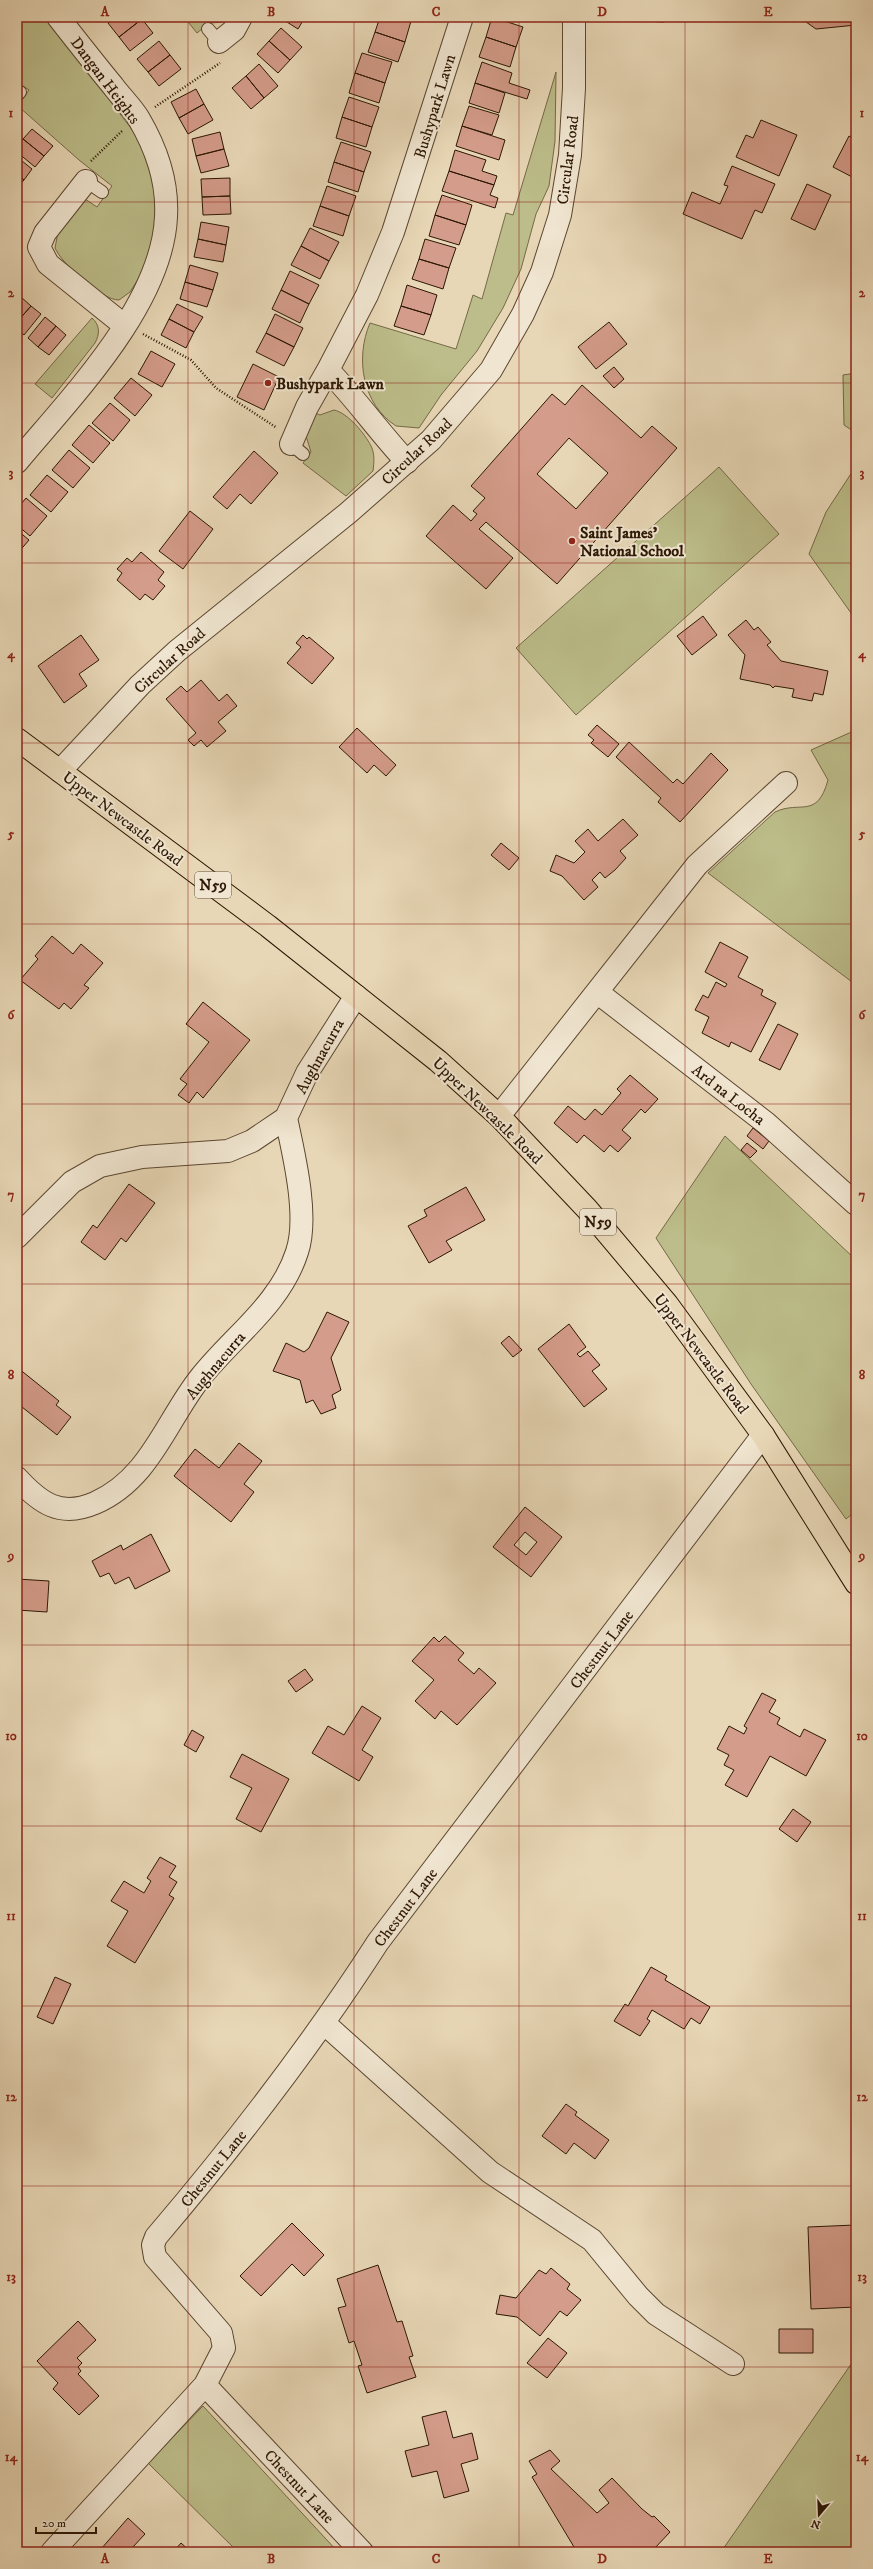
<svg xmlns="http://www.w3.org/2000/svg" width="873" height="2569" viewBox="0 0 873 2569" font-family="'IM FELL DW Pica',serif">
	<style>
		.green { fill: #bcbd8a; stroke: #746a47 }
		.building { fill: #d49c8a; stroke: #2c1704; fill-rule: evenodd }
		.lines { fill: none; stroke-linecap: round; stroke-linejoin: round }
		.service-casing { stroke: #5b4730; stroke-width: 14 }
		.minor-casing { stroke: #5b4730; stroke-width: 24 }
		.tertiary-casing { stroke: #5b4730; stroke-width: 24 }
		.primary-casing { stroke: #2c1704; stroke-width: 24 }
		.path { stroke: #2c1704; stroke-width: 2.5; stroke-dasharray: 1 2; stroke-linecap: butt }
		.service { stroke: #f0e5d0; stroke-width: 12 }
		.minor { stroke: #f0e5d0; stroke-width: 22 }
		.tertiary { stroke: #f0e5d0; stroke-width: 22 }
		.primary { stroke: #e8d7b6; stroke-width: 22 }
		.grid { fill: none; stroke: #8f2418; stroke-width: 1; stroke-opacity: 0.55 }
		.poi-dot { fill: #8f2418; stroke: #f0e5d0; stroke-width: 1.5 }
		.labels { text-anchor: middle; stroke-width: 4; stroke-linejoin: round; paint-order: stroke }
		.shield { fill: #f0e5d0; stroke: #675541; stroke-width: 1 }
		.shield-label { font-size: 15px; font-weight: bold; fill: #2c1704 }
		.street-label { font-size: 16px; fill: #2c1704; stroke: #f0e5d0 }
		.poi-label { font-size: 16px; font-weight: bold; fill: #2c1704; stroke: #f0e5d0; text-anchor: start }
		.neatline { fill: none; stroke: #8f2418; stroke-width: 1.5 }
		.grid-label { font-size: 13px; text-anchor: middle; font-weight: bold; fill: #8f2418 }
	</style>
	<rect width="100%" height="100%" fill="#e8d7b6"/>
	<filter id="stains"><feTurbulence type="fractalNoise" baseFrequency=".005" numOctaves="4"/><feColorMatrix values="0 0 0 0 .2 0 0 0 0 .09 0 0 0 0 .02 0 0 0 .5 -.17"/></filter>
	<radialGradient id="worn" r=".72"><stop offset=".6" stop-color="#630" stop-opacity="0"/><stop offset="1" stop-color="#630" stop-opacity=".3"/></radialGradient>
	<path class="green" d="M 17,17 L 46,17 L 140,140 L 157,193 L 157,227 L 146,267 L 130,292 L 119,300 C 101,300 62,264 55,248 L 58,232 L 85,199 L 97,207 L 112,186 L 79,160 L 18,106 L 29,90 L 17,82 Z
		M 184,17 L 227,17 L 226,22 L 209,23 L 197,33 Z
		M 556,72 L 555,141 L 549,186 L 536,214 L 521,269 L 503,308 L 477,351 L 441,395 L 419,428 L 396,426 C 362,404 355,358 370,323 L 456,349 L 473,295 L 482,299 L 506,213 L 513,215 Z
		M 92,318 C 100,325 100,334 95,343 L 52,398 L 35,384 Z
		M 856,373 L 856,433 L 844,425 L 843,375 Z
		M 334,410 C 348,413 365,434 371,446 C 375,454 374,463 373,471 L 346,496 L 303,463 L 311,452 L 306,436 L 315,413 L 320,415 Z
		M 856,466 L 856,625 L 851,613 L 809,554 L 826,512 Z
		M 719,467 L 779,534 L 576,715 L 516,648 Z
		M 856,730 L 856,985 L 708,873 L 775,812 C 800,800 817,820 828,780 L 811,750 Z
		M 725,1136 L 856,1260 L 856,1511 L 846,1519 L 751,1384 L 656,1238 Z
		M 856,2357 L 856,2552 L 721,2552 Z
		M 203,2406 L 338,2552 L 238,2552 L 148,2463 Z"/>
	<path class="building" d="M 116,17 L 140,17 L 142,19 L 119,37 L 108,23 Z
		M 279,17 L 305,17 L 298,29 Z
		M 380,17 L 398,17 L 411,21 L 405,42 L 375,32 Z
		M 492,17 L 523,27 L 516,47 L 486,37 Z
		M 643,17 L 665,17 L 664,22 L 643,21 Z
		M 856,17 L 856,25 L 816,29 L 799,17 Z
		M 142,19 L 153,33 L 130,51 L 119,37 Z
		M 281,28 L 302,47 L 290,60 L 269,41 Z
		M 375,32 L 405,42 L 398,62 L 368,52 Z
		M 486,37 L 516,47 L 510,67 L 479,57 Z
		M 159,41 L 170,55 L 148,72 L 137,59 Z
		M 269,41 L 290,60 L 278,73 L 257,54 Z
		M 362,53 L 392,62 L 385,83 L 355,73 Z
		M 170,55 L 181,69 L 159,86 L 148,72 Z
		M 482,62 L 512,73 L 509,83 L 530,90 L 527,99 L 475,83 Z
		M 259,64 L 278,86 L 264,98 L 246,76 Z
		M 355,73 L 385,83 L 379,103 L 349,93 Z
		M 246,76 L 264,98 L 251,109 L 232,88 Z
		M 475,83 L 505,93 L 499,113 L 469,103 Z
		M 196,89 L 204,104 L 179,118 L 171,102 Z
		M 349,97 L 379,107 L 372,127 L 342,117 Z
		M 204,104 L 213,120 L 188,134 L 179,118 Z
		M 469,106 L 499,115 L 492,135 L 462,126 Z
		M 342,117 L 372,127 L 366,147 L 336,138 Z
		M 761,120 L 797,135 L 779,176 L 736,157 L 746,135 L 753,138 Z
		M 462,126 L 505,140 L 499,160 L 456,146 Z
		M 32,129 L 53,146 L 44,156 L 23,139 Z
		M 220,132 L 224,149 L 196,156 L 192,139 Z
		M 849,136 L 856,140 L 856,179 L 833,167 Z
		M 23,139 L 44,156 L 35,167 L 17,152 L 17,147 Z
		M 341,142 L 371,152 L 364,172 L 334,162 Z
		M 224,149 L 229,166 L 201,173 L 196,156 Z
		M 455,150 L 486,160 L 482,171 L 497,176 L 494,185 L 449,171 Z
		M 17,157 L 32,169 L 24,180 L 17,174 Z
		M 334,162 L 364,172 L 358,192 L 328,182 Z
		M 732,166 L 775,184 L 762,213 L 755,210 L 742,239 L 683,214 L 692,192 L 720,204 L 728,186 L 724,185 Z
		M 449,171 L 494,185 L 490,195 L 498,198 L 495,208 L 442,191 Z
		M 17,174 L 24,180 L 17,188 Z
		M 230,178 L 230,196 L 202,197 L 201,179 Z
		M 807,184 L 831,195 L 815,230 L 791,219 Z
		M 327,186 L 356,196 L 349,216 L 320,206 Z
		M 442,195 L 472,205 L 466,225 L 435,215 Z
		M 230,196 L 231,214 L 203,215 L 202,197 Z
		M 320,206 L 349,216 L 343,236 L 313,226 Z
		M 435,215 L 466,225 L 459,245 L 429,236 Z
		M 201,222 L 229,227 L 226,245 L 198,239 Z
		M 310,228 L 339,242 L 329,261 L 301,246 Z
		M 198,239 L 226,245 L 223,262 L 194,257 Z
		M 425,239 L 456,248 L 449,268 L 419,259 Z
		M 301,246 L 329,261 L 320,279 L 291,265 Z
		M 419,259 L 449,268 L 443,289 L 412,279 Z
		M 190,265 L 218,273 L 213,290 L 185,282 Z
		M 290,271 L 319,285 L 309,304 L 281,290 Z
		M 185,282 L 213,290 L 207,307 L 180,299 Z
		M 407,285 L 437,295 L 431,315 L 401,306 Z
		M 281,290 L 309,304 L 300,323 L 272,309 Z
		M 21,297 L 31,306 L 17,322 L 17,301 Z
		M 177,304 L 203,317 L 194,332 L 169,319 Z
		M 31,306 L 41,314 L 24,335 L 17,329 L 17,322 Z
		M 401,306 L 431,315 L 424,335 L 394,326 Z
		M 275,314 L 303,328 L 294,347 L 266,333 Z
		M 45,317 L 56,326 L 38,347 L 28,338 Z
		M 169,319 L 194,332 L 186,348 L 161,335 Z
		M 609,322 L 627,344 L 596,369 L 578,347 Z
		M 56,326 L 66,335 L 49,355 L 38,347 Z
		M 266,333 L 294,347 L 284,366 L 256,352 Z
		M 151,351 L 175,364 L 162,387 L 138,374 Z
		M 253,364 L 279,377 L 264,410 L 237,397 Z
		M 614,367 L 624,379 L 614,388 L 603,376 Z
		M 131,378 L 152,395 L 135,416 L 114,398 Z
		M 582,385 L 641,438 L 652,426 L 677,448 L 557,584 L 486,522 L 479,529 L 513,558 L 486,589 L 426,536 L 453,505 L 471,521 L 477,514 L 473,511 L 485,498 L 471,486 L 552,394 L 565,405 ZM 569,438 L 608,473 L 576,509 L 537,474 Z
		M 110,403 L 130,420 L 113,441 L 92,423 Z
		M 89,425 L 110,443 L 93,463 L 72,445 Z
		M 69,450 L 90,468 L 73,488 L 52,470 Z
		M 254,451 L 278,473 L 251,504 L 240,494 L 227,509 L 213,497 Z
		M 47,475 L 68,492 L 51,512 L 30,495 Z
		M 26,498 L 47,516 L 30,536 L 17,525 L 17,509 Z
		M 190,511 L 213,529 L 183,569 L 159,551 Z
		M 17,530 L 29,540 L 17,554 Z
		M 141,552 L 164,572 L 158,580 L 165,586 L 153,600 L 145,594 L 140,600 L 117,580 L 122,573 L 117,569 L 127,558 L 132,562 Z
		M 703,616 L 717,635 L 692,655 L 677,636 Z
		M 746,620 L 754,630 L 758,627 L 771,642 L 767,645 L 781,661 L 828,671 L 823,695 L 814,693 L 812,701 L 792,697 L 794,689 L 775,686 L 773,688 L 770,685 L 740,679 L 745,655 L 728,635 Z
		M 81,635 L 99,660 L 79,674 L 87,686 L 64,703 L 38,666 Z
		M 303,635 L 307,639 L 309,637 L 334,658 L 312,684 L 287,663 L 301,647 L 296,643 Z
		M 201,680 L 219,701 L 227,694 L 237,706 L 218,722 L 226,731 L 207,747 L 201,740 L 194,746 L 188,740 L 196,733 L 166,699 L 181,686 L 187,692 Z
		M 597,725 L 619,744 L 608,757 L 591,743 L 594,740 L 588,735 Z
		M 357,728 L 396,765 L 386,776 L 374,765 L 367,773 L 339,747 Z
		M 629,742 L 673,783 L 677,779 L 683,784 L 711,753 L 728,770 L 680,822 L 658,802 L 661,798 L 616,757 Z
		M 623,819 L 638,835 L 620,851 L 626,858 L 615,870 L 605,878 L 600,872 L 592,880 L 598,887 L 584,900 L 562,876 L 550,871 L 556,855 L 574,863 L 585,852 L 575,841 L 588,829 L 598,841 Z
		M 501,843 L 519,858 L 509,870 L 491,855 Z
		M 52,936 L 73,954 L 81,944 L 103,963 L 84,985 L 89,988 L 71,1009 L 64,1003 L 59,1009 L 20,980 L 38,959 L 35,956 Z
		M 720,942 L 748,957 L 738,977 L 763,990 L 761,995 L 776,1003 L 751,1052 L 731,1042 L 729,1047 L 702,1033 L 709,1017 L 695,1010 L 703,995 L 708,998 L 716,982 L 725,987 L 727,984 L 705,972 Z
		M 203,1002 L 250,1040 L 203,1098 L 197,1092 L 189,1103 L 178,1095 L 187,1084 L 180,1079 L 209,1042 L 186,1024 Z
		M 778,1024 L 798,1034 L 780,1070 L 759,1060 Z
		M 630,1075 L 658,1099 L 645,1113 L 641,1109 L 622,1130 L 631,1138 L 618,1152 L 610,1145 L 604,1152 L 584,1135 L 577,1143 L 554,1123 L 568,1106 L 585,1120 L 595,1109 L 602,1115 L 621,1093 L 617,1089 Z
		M 753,1128 L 769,1141 L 763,1149 L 747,1136 Z
		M 747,1143 L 757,1151 L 750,1158 L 741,1150 Z
		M 129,1184 L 155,1203 L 126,1242 L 121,1238 L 105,1260 L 81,1242 L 93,1225 L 97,1228 Z
		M 466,1187 L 485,1220 L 446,1241 L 452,1250 L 429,1263 L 408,1226 L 427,1216 L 424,1210 Z
		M 327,1312 L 349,1322 L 331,1358 L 341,1390 L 332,1395 L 336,1408 L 321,1414 L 313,1400 L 306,1403 L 300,1380 L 273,1371 L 286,1343 L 304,1352 L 309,1348 Z
		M 569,1324 L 586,1347 L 577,1354 L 580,1357 L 588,1351 L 600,1365 L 592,1371 L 607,1389 L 584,1407 L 538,1349 Z
		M 509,1336 L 522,1350 L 513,1357 L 501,1343 Z
		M 18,1368 L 59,1401 L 56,1405 L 71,1417 L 57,1435 L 17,1403 Z
		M 239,1443 L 262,1461 L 244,1484 L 254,1492 L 231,1522 L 174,1476 L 195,1449 L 219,1468 Z
		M 525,1507 L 562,1537 L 531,1577 L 493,1547 ZM 525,1532 L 537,1542 L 526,1555 L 514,1545 Z
		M 151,1534 L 170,1571 L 135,1589 L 129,1577 L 115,1584 L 109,1573 L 100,1577 L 92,1561 L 121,1545 L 123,1550 Z
		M 17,1579 L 49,1581 L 47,1612 L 17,1610 Z
		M 445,1636 L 464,1653 L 458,1660 L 474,1674 L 479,1668 L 496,1683 L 457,1725 L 441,1711 L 435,1719 L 415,1701 L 434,1680 L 412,1661 L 434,1637 L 439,1642 Z
		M 305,1669 L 313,1680 L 296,1692 L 288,1681 Z
		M 762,1693 L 776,1700 L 769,1712 L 780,1718 L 777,1724 L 800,1737 L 804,1729 L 826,1740 L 806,1776 L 770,1756 L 747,1797 L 725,1785 L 734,1770 L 724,1765 L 729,1755 L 717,1749 L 729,1726 L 744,1734 L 747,1728 L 744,1726 Z
		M 362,1706 L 381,1718 L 362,1750 L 373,1757 L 359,1781 L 312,1753 L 328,1726 L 344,1735 Z
		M 192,1730 L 204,1737 L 196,1752 L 184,1745 Z
		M 242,1754 L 289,1779 L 261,1832 L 236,1819 L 252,1788 L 230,1777 Z
		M 793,1809 L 811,1822 L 797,1842 L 779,1829 Z
		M 160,1857 L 176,1866 L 169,1877 L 177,1882 L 169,1895 L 174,1898 L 135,1963 L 107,1946 L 128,1911 L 111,1901 L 124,1881 L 144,1893 L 151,1881 L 147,1878 Z
		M 651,1967 L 667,1976 L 665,1980 L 710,2007 L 700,2024 L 691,2018 L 684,2029 L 652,2010 L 647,2019 L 650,2021 L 640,2036 L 614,2021 L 625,2004 L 628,2006 Z
		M 55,1977 L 71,1984 L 53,2024 L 37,2017 Z
		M 566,2104 L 577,2112 L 575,2115 L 609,2140 L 595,2159 L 574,2143 L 566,2154 L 542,2136 Z
		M 292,2223 L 324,2255 L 304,2276 L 292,2264 L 261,2296 L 240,2276 Z
		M 855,2225 L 856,2307 L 811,2309 L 808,2227 Z
		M 378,2265 L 397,2322 L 402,2321 L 413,2356 L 409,2357 L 416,2377 L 367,2393 L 358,2366 L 362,2365 L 354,2341 L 349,2343 L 338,2308 L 346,2306 L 337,2279 Z
		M 551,2268 L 570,2284 L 567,2289 L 581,2300 L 567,2316 L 560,2311 L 540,2336 L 517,2317 L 496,2314 L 500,2295 L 516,2298 L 539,2270 L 546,2274 Z
		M 78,2321 L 96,2340 L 77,2358 L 82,2363 L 78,2367 L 81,2371 L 78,2374 L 99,2396 L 79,2415 L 53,2389 L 58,2383 L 37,2361 Z
		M 779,2329 L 813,2329 L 813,2353 L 779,2353 Z
		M 548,2338 L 567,2353 L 547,2378 L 527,2363 Z
		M 446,2411 L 453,2438 L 472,2433 L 478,2459 L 461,2464 L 469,2491 L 444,2498 L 437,2471 L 412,2477 L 405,2451 L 429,2445 L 422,2417 Z
		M 550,2450 L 560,2461 L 551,2469 L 597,2513 L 609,2503 L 599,2490 L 612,2478 L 642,2509 L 652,2517 L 654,2516 L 670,2532 L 654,2549 L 658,2552 L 577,2552 L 532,2477 L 537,2474 L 529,2461 Z
		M 128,2518 L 145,2534 L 132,2548 L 137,2552 L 104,2552 L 101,2549 Z
		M 181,2543 L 191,2552 L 173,2552 Z"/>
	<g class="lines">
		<defs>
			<path id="service" d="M 208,29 L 219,42
				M 17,95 L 20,92
				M 86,181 L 102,192
				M 291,444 L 303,454"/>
			<path id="minor" d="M 219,42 L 234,30 L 241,17
				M 86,181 L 45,233 L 39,247 L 48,264 L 125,326
				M 291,444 L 307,407 L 328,370
				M 17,462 C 71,397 162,305 166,217 C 168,183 156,148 139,119 C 132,107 121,97 113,86 C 94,63 76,40 58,17
				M 407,462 C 379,432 356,399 328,370 L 367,295 L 393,232 L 462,17
				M 597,992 L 766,1123 L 856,1204
				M 499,1116 L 697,865 L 786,783
				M 17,1237 L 72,1182 L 100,1166 L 142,1157 L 228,1151 L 252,1141 L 286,1118 L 307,1073 L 356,996
				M 17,1478 C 40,1503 60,1518 95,1503 C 150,1479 166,1421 200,1378 C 233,1336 280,1305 297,1252 C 309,1217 294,1155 286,1118
				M 325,2024 L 490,2172 L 592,2240 L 638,2296 L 656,2314 L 733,2364
				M 205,2385 L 362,2552
				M 52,2552 L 205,2385 L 224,2348 L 221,2333 L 155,2257 L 153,2245 L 156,2237 C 236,2143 311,2046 378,1942 L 763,1435"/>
			<path id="tertiary" d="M 60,771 L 140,685 L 177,651 L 348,513 L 431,440 L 491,370 L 523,314 L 542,272 L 560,215 L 570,155 L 574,88 L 574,17"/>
			<path id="primary" d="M 17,739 L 268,926 L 438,1061 L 499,1116 L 587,1209 L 667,1304 L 763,1435 L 856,1583"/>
		</defs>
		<use href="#service" class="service-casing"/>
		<use href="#minor" class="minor-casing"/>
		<use href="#tertiary" class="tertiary-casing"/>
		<use href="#primary" class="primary-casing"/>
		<path class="path" d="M 155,107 L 220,63
			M 91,161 L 122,131
			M 143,334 L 191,360 L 216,388 L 277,428"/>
		<use href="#service" class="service"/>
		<use href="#minor" class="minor"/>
		<use href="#tertiary" class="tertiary"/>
		<use href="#primary" class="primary"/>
	</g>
	<path class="grid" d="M 188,17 L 188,2552M 354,17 L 354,2552M 519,17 L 519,2552M 685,17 L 685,2552M 17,202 L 856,202M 17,383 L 856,383M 17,563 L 856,563M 17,743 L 856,743M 17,924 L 856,924M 17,1104 L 856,1104M 17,1284 L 856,1284M 17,1465 L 856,1465M 17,1645 L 856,1645M 17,1826 L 856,1826M 17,2006 L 856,2006M 17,2186 L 856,2186M 17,2367 L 856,2367"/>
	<g class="poi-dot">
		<circle cx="268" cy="383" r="4"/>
		<circle cx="572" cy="541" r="4"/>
	</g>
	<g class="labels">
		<g class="shield">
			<rect x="195" y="872" width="36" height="26" rx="3"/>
			<rect x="580" y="1209" width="36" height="26" rx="3"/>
		</g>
		<g class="shield-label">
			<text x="213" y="890">N59</text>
			<text x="598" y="1227">N59</text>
		</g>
		<g class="street-label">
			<text transform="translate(106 80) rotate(53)" y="6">Dangan Heights</text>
			<text transform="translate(434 106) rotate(-73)" y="6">Bushypark Lawn</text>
			<text transform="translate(567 160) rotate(-83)" y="6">Circular Road</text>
			<text transform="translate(416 451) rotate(-43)" y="6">Circular Road</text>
			<text transform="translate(169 660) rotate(-42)" y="6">Circular Road</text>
			<text transform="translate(123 818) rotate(37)" y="6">Upper Newcastle Road</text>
			<text transform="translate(319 1056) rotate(-61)" y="6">Aughnacurra</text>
			<text transform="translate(729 1094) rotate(38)" y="6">Ard na Locha</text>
			<text transform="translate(488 1110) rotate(44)" y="6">Upper Newcastle Road</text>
			<text transform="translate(702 1353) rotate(53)" y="6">Upper Newcastle Road</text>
			<text transform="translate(215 1365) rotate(-50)" y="6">Aughnacurra</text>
			<text transform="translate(601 1649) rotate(-53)" y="6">Chestnut Lane</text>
			<text transform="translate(405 1907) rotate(-53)" y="6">Chestnut Lane</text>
			<text transform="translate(213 2168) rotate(-51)" y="6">Chestnut Lane</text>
			<text transform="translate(300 2486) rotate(47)" y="6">Chestnut Lane</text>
		</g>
		<g class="poi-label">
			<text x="276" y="389">Bushypark Lawn</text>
			<text x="580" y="538">Saint James'<tspan x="580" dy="18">National School</tspan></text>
		</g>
	</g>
	<rect width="873" height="2569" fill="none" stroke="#e8d7b6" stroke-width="44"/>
	<g transform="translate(819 2515) rotate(199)" stroke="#f0e5d0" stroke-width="3" paint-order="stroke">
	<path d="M0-3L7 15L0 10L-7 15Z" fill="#2c1704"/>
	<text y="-6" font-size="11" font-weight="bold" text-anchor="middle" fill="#2c1704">N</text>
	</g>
	<path d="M36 2527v6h60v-6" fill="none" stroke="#2c1704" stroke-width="2"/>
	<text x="42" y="2527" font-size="12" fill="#2c1704" stroke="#f0e5d0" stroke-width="3" paint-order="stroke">20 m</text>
	<rect x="22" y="22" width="829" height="2525" class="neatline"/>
	<g class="grid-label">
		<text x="105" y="16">A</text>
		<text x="271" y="16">B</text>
		<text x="436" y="16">C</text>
		<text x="602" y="16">D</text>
		<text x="768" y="16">E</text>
		<text x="11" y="117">1</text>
		<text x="862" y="117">1</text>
		<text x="11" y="297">2</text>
		<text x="862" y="297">2</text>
		<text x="11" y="477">3</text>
		<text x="862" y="477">3</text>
		<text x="11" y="658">4</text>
		<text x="862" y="658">4</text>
		<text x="11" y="838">5</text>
		<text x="862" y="838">5</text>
		<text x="11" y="1019">6</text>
		<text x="862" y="1019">6</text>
		<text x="11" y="1199">7</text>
		<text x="862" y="1199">7</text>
		<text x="11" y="1379">8</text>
		<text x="862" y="1379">8</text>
		<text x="11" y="1560">9</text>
		<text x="862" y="1560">9</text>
		<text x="11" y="1740">10</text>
		<text x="862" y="1740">10</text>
		<text x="11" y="1920">11</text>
		<text x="862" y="1920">11</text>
		<text x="11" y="2101">12</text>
		<text x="862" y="2101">12</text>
		<text x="11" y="2281">13</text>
		<text x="862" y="2281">13</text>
		<text x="11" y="2461">14</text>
		<text x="862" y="2461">14</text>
		<text x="105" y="2563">A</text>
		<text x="271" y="2563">B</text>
		<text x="436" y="2563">C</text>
		<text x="602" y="2563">D</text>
		<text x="768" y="2563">E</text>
	</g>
	<rect width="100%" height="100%" filter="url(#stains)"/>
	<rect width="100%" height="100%" fill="url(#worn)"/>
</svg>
